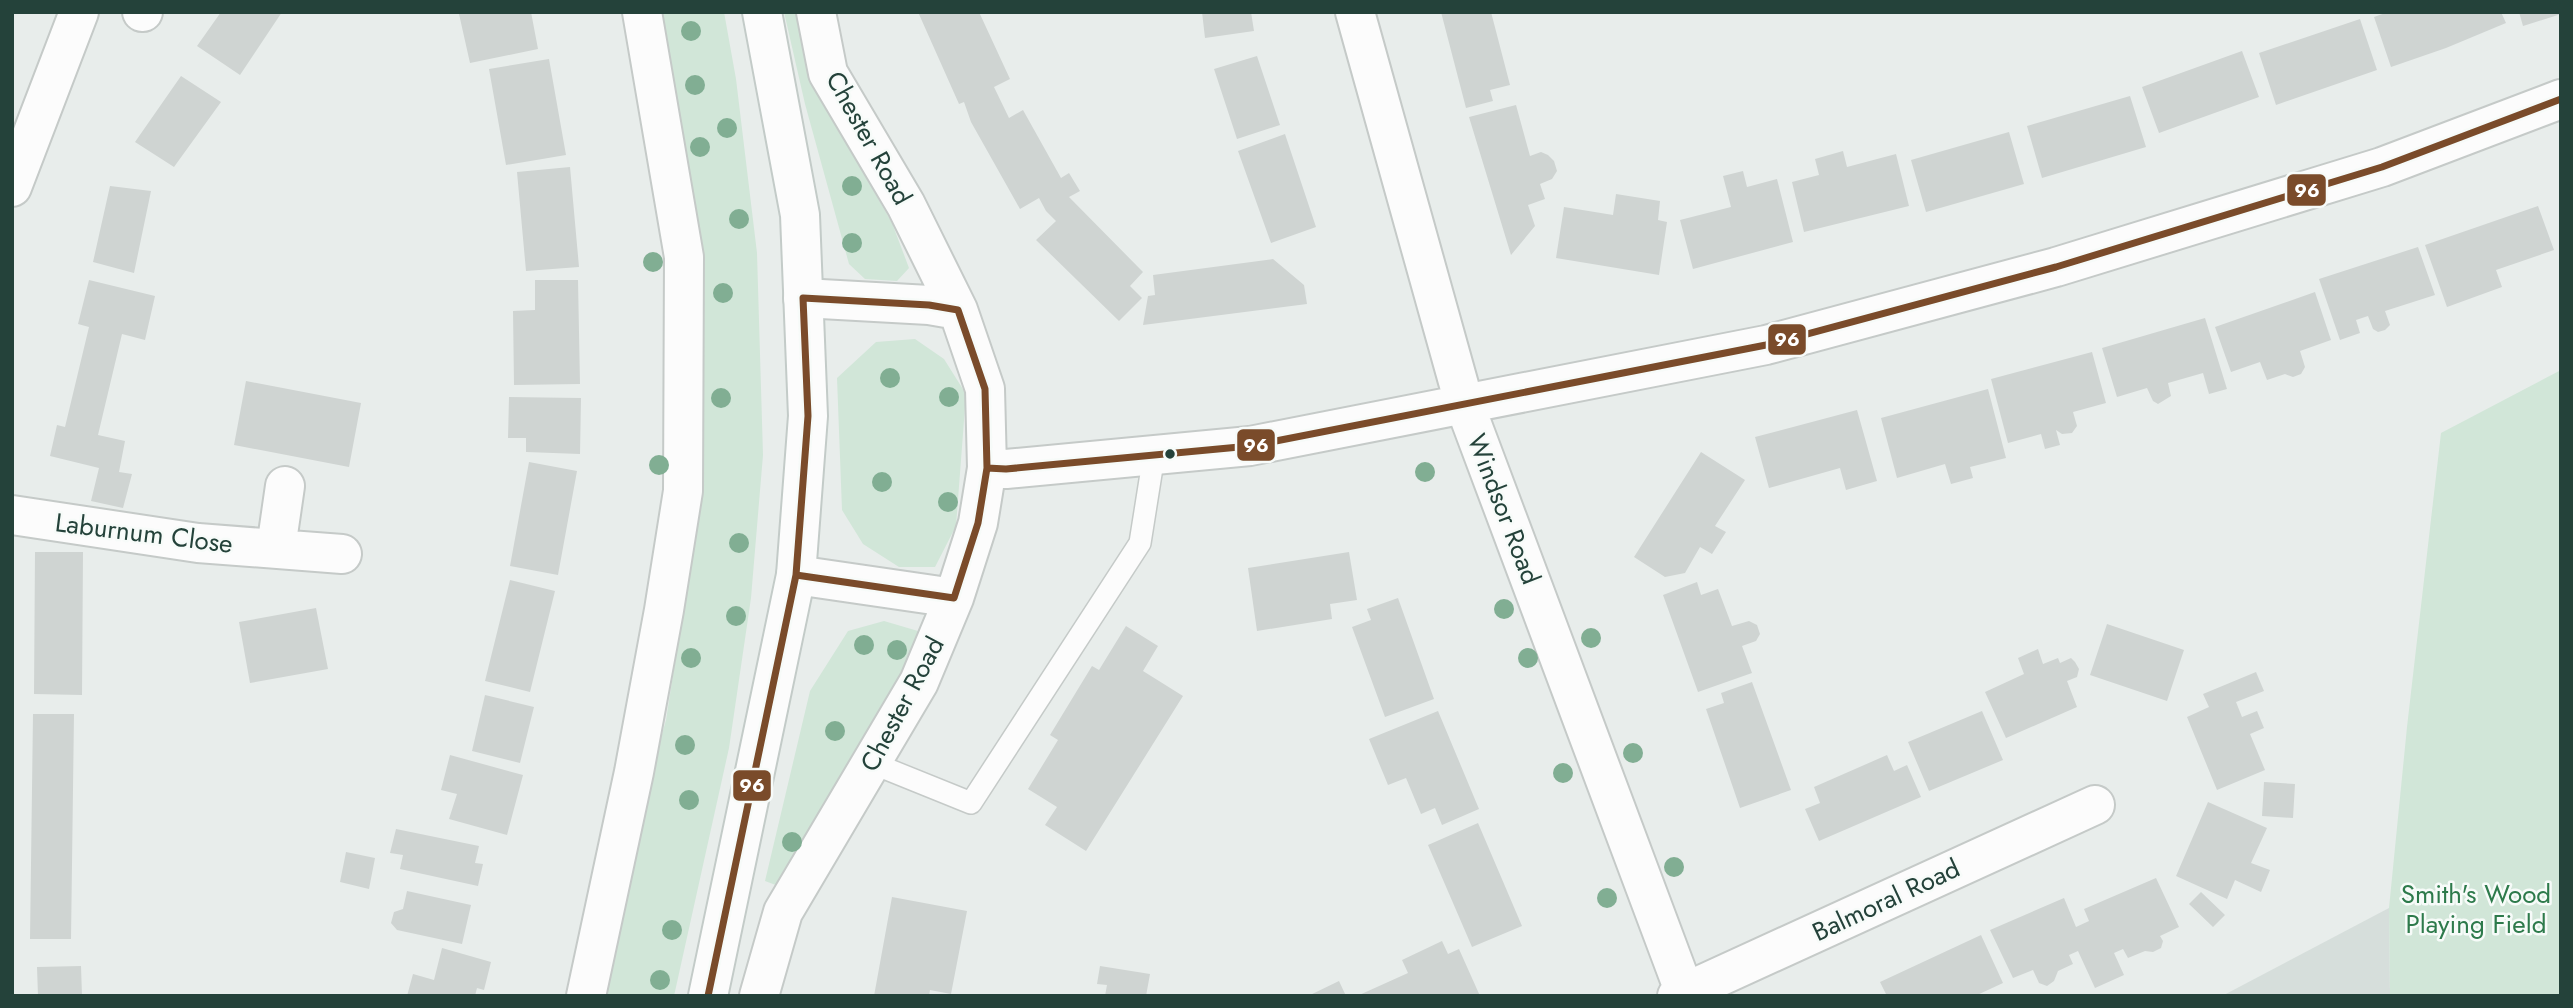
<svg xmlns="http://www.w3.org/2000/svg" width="2573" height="1008" viewBox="0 0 2573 1008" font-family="Jost,sans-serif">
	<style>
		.built { fill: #d6dedb }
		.green { fill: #d1e6d8 }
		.building { fill: #cfd4d2 }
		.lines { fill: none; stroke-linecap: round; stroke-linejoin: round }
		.service-casing { stroke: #c5cac8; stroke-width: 24 }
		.minor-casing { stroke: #c5cac8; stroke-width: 42 }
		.secondary-casing { stroke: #c3cbc8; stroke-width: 42 }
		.service { stroke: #fcfcfc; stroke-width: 21 }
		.minor { stroke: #fcfcfc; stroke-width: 38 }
		.secondary { stroke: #fcfcfc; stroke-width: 38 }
		.bus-1-casing { stroke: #f7fbf9; stroke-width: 12 }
		.bus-1 { stroke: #7a4b2a; stroke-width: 7 }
		.tree { fill: #81ae93 }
		.bus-dot { fill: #24423a; stroke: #f7fbf9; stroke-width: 2.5 }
		.labels { text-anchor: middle; stroke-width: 5; stroke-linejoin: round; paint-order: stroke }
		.street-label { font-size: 26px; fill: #24423a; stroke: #f7fbf9 }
		.park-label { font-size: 26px; fill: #2d7a4b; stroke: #f7fbf9 }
		.line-badge { stroke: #f7fbf9; stroke-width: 2.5 }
		.badge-label { font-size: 19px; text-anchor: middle; font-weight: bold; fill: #fff }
	</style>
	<rect width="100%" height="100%" fill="#e8edeb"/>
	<path class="built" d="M 2389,908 L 2390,996 L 2222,996 Z"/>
	<path class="green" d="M 661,12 L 724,12 L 736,79 L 757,253 L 763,455 L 751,598 L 729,748 L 674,996 L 599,996 L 641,809 L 666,720 L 693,546 Z
		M 784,12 L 799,12 L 817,91 L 892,223 L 909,268 L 897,281 L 865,279 L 849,264 L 805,104 Z
		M 915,339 L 944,359 L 966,394 L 956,526 L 935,567 L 899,567 L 863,544 L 842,510 L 837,378 L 876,342 Z
		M 2561,370 L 2561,996 L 2390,996 L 2389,908 L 2407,727 L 2441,433 Z
		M 884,621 L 918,631 L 901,679 L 781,887 L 765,881 L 810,691 L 848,631 Z"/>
	<path class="building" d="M 221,12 L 282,12 L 240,75 L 197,46 Z
		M 466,12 L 531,12 L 538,49 L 470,63 L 459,14 Z
		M 918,12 L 979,12 L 1010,79 L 994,87 L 1009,118 L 1023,110 L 1061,178 L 1069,173 L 1080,191 L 1069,197 L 1143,272 L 1130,286 L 1142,298 L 1119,321 L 1036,240 L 1056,221 L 1046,211 L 1039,198 L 1020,209 L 971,122 L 964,102 L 959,104 Z
		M 1202,12 L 1251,12 L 1254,31 L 1205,38 Z
		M 1441,12 L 1491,12 L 1510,85 L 1490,90 L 1493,101 L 1466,108 Z
		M 2388,12 L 2501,12 L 2506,23 L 2446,48 L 2391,67 L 2374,17 Z
		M 2519,12 L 2561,12 L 2561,14 L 2523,26 Z
		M 2360,19 L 2377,70 L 2276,105 L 2259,53 Z
		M 2242,51 L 2259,97 L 2159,133 L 2142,87 Z
		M 1257,56 L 1280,125 L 1237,139 L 1214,69 Z
		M 549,59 L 566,155 L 506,165 L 489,69 Z
		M 181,76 L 221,102 L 174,167 L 135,142 Z
		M 2130,96 L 2146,147 L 2042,178 L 2027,126 Z
		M 1516,105 L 1530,156 L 1541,152 L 1548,155 L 1554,161 L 1557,171 L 1552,179 L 1540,184 L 1545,199 L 1528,205 L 1535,226 L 1511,255 L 1469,117 Z
		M 2009,132 L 2024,184 L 1926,212 L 1911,160 Z
		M 1285,134 L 1316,227 L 1271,243 L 1238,151 Z
		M 1843,151 L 1847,167 L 1896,154 L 1909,206 L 1804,232 L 1792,182 L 1819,175 L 1815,159 Z
		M 570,167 L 579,267 L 526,271 L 517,172 Z
		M 1743,171 L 1747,187 L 1777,179 L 1793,242 L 1693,269 L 1680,220 L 1731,207 L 1723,176 Z
		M 110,186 L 151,191 L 134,273 L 93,262 Z
		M 1616,194 L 1660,201 L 1658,220 L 1667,222 L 1659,275 L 1556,258 L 1564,207 L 1613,215 Z
		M 2538,206 L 2554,250 L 2496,270 L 2502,287 L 2447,307 L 2425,245 Z
		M 2418,247 L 2435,295 L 2385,311 L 2390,325 L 2385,330 L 2378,332 L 2373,329 L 2368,316 L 2356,320 L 2360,333 L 2340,340 L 2319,279 Z
		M 1273,259 L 1304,285 L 1307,304 L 1143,325 L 1148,296 L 1155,295 L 1153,275 Z
		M 89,280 L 155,296 L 145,340 L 122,334 L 98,435 L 125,441 L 119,472 L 132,474 L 123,508 L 91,501 L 99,468 L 50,456 L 57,425 L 65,427 L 89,327 L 78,324 Z
		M 535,280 L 578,280 L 580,384 L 514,385 L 513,311 L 535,310 Z
		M 2315,292 L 2331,340 L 2300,351 L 2305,367 L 2301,374 L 2293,377 L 2285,374 L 2267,380 L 2260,362 L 2231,372 L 2215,327 Z
		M 2205,318 L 2227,389 L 2209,394 L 2203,373 L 2168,383 L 2171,396 L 2158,404 L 2153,401 L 2147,388 L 2117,397 L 2102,348 Z
		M 2092,352 L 2106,403 L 2073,412 L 2077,426 L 2072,433 L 2062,434 L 2056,430 L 2060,445 L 2045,449 L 2041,434 L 2008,443 L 1991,379 Z
		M 246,381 L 361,403 L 349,467 L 234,445 Z
		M 1988,389 L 2006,458 L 1970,467 L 1973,478 L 1951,484 L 1945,464 L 1897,478 L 1881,418 Z
		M 509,397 L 581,398 L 580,454 L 526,452 L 526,438 L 508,438 Z
		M 1857,410 L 1877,481 L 1846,490 L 1840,468 L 1769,488 L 1755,437 Z
		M 1701,452 L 1745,480 L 1715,526 L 1726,532 L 1712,554 L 1700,547 L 1685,573 L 1665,577 L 1634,557 Z
		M 529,462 L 577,471 L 558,575 L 510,566 Z
		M 35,552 L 83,552 L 82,695 L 34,694 Z
		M 1349,552 L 1357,600 L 1330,604 L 1332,619 L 1257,631 L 1248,568 Z
		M 510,580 L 555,591 L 530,692 L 485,681 Z
		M 1697,582 L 1701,595 L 1718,589 L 1732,626 L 1749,621 L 1757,625 L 1760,634 L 1756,641 L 1742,646 L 1752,673 L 1698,692 L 1663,595 Z
		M 1398,598 L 1434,699 L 1385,717 L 1352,627 L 1371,620 L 1367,609 Z
		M 316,608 L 328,669 L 250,683 L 239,622 Z
		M 2107,624 L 2184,650 L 2167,701 L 2090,675 Z
		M 1126,626 L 1158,646 L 1143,671 L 1183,696 L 1086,851 L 1045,825 L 1057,807 L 1028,789 L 1058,740 L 1050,735 L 1092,666 L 1099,670 Z
		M 2038,649 L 2043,664 L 2058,658 L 2060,663 L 2071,658 L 2075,662 L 2079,669 L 2077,677 L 2067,681 L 2077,707 L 2006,738 L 1985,692 L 2024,674 L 2018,658 Z
		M 2256,672 L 2264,691 L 2236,702 L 2242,717 L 2257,711 L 2264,728 L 2250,734 L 2265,770 L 2217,790 L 2187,717 L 2209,707 L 2203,694 Z
		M 1752,682 L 1791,790 L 1740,808 L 1706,709 L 1724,703 L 1721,693 Z
		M 485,695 L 534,707 L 520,763 L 472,751 Z
		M 1438,711 L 1479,809 L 1442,825 L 1435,808 L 1421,814 L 1406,778 L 1388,785 L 1369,739 Z
		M 1982,711 L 2003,760 L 1929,791 L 1908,742 Z
		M 33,714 L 74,714 L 71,939 L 30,939 Z
		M 450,755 L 523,775 L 507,835 L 449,819 L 457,794 L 441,790 Z
		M 1887,755 L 1894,771 L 1907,765 L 1921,797 L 1819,841 L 1805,809 L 1820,803 L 1814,787 Z
		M 2264,782 L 2295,784 L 2293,818 L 2262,816 Z
		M 2208,802 L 2267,828 L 2251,863 L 2270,870 L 2261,892 L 2235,880 L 2227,899 L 2176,876 Z
		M 1478,823 L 1522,926 L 1472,947 L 1428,845 Z
		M 396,829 L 479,846 L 475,863 L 483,864 L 478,886 L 400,869 L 403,855 L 390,853 Z
		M 346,852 L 375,858 L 369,889 L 340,882 Z
		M 2156,878 L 2179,927 L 2160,936 L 2163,941 L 2161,948 L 2153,952 L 2145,951 L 2128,958 L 2123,949 L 2114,953 L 2124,975 L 2095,988 L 2078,951 L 2069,955 L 2073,964 L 2058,971 L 2054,981 L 2047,986 L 2039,983 L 2033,970 L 2013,978 L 1990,930 L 2064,898 L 2076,927 L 2089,921 L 2084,909 Z
		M 407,891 L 471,905 L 462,944 L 397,930 L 391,923 L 394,912 L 403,909 Z
		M 2201,892 L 2225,915 L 2213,927 L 2189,904 Z
		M 892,897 L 967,911 L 951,994 L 930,990 L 929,996 L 874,996 Z
		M 1981,935 L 2003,983 L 1975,996 L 1887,996 L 1880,982 Z
		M 1442,941 L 1448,954 L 1459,949 L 1480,996 L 1357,996 L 1408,973 L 1402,960 Z
		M 442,948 L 491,962 L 484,990 L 477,988 L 475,996 L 407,996 L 413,974 L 434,980 Z
		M 81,966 L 82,996 L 38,996 L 37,967 Z
		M 1100,966 L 1150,974 L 1146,996 L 1105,996 L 1107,985 L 1097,984 Z
		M 1339,981 L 1346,996 L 1308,996 Z"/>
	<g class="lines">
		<defs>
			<path id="service" d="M 872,763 L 971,803 L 1140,543 L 1154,455"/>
			<path id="minor" d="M 142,12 L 143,12
				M 1355,12 L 1464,403 L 1686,996
				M 12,187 L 79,12
				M 803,298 L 929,305 L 958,310
				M 987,468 L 1006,469 L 1250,446 L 1766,345 L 2056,267 L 2382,167 L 2561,99
				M 12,515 L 198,543 L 342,554
				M 276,548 L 285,486
				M 796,575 L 954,598
				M 586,996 L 634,772 L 664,610 L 683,491 L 684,257 L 642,12
				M 759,996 L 783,912 L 919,682 L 954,598 L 978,523 L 987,468 L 985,389 L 958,310 L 906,205 L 828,73 L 816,12
				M 1677,996 L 2095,805"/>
			<path id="secondary" d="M 708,996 L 796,575 L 808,416 L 800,215 L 762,12"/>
		</defs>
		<use href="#service" class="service-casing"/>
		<use href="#minor" class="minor-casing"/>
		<use href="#secondary" class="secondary-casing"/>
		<use href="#service" class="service"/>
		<use href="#minor" class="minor"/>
		<use href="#secondary" class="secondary"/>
		<defs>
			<path id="bus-1" d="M 803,298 L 929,305 L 958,310 L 985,389 L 987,468 L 978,523 L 954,598 L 796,575 L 808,416 Z
				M 987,468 L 1006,469 L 1250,446 L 1766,345 L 2056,267 L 2382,167 L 2561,99
				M 708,996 L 796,575"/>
		</defs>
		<use href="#bus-1" class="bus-1-casing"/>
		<use href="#bus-1" class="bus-1"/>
	</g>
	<g class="tree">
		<circle cx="691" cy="31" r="10"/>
		<circle cx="695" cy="85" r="10"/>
		<circle cx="727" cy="128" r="10"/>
		<circle cx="700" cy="147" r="10"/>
		<circle cx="852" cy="186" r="10"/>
		<circle cx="739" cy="219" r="10"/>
		<circle cx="852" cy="243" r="10"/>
		<circle cx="653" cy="262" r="10"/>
		<circle cx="723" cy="293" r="10"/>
		<circle cx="890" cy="378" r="10"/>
		<circle cx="949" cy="397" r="10"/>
		<circle cx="721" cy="398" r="10"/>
		<circle cx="659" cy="465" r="10"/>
		<circle cx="1425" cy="472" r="10"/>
		<circle cx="882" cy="482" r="10"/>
		<circle cx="948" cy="502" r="10"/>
		<circle cx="739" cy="543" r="10"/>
		<circle cx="1504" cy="609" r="10"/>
		<circle cx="736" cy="616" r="10"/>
		<circle cx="1591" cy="638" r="10"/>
		<circle cx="864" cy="645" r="10"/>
		<circle cx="897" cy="650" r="10"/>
		<circle cx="691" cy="658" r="10"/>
		<circle cx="1528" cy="658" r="10"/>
		<circle cx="835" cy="731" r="10"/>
		<circle cx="685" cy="745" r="10"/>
		<circle cx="1633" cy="753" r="10"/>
		<circle cx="1563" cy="773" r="10"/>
		<circle cx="689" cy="800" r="10"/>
		<circle cx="792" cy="842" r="10"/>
		<circle cx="1674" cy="867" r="10"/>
		<circle cx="1607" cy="898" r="10"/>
		<circle cx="672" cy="930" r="10"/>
		<circle cx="660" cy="980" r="10"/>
	</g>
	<circle class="bus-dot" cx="1170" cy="454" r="6"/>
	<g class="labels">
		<g class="street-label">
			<text transform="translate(869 138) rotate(61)" y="9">Chester Road</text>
			<text transform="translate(1504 509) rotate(69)" y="9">Windsor Road</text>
			<text transform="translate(144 533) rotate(7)" y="9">Laburnum Close</text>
			<text transform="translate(902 704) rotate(-62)" y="9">Chester Road</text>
			<text transform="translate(1886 900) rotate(-25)" y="9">Balmoral Road</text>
		</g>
		<g class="park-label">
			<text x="2476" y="903">Smith's Wood<tspan x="2476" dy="30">Playing Field</tspan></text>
		</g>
	</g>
	<g class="line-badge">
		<rect x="2286" y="173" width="41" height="34" rx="7" fill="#7a4b2a"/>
		<rect x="1767" y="323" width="40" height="33" rx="7" fill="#7a4b2a"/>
		<rect x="1236" y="428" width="40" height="34" rx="7" fill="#7a4b2a"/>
		<rect x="732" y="769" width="40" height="33" rx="7" fill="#7a4b2a"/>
	</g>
	<g class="badge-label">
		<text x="2307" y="197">96</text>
		<text x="1787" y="346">96</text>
		<text x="1256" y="452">96</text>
		<text x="752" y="792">96</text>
	</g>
	<rect width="2573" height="1008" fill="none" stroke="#24423a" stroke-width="28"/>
</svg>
